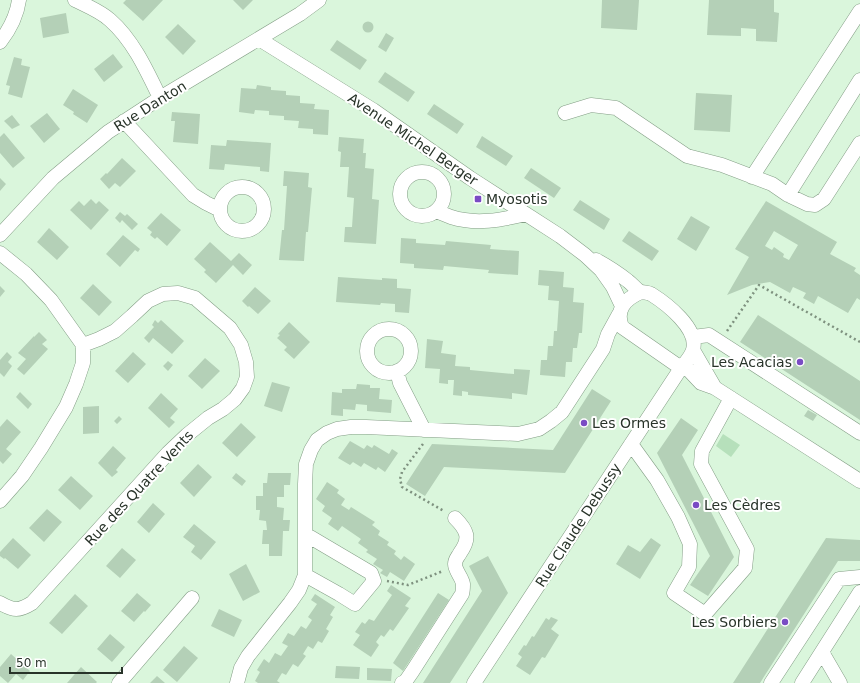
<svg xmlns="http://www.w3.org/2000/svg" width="860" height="683" viewBox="0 0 860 683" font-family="'DejaVu Sans',sans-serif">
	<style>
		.green { fill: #b6e0bb }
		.building { fill: #b4d0b7; fill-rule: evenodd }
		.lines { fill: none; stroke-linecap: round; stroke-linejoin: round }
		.minor-casing { stroke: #849e86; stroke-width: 15 }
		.path { stroke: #7e917f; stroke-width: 2.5; stroke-dasharray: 2 3; stroke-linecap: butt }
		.minor { stroke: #fff; stroke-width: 14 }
		.poi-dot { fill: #7a4bc4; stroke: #fff; stroke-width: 1.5 }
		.labels { text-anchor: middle; stroke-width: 4; stroke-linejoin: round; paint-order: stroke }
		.street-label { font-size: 14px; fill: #283329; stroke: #fff }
		.poi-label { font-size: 14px; fill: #283329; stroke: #fff; text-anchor: start }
	</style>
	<rect width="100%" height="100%" fill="#daf6dc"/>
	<path class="green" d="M 723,434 L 740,445 L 731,457 L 716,446 Z"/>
	<path class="building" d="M 126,0 L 163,0 L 143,21 L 123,3 Z
		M 233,0 L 253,0 L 243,10 Z
		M 602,0 L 639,0 L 637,30 L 601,28 Z
		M 709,0 L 774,0 L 774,12 L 779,13 L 777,42 L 756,41 L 756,29 L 741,28 L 741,36 L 707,35 Z
		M 66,13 L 69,33 L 43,38 L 40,18 Z
		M362.5 27a5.5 5.5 0 1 1 11 0a5.5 5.5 0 1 1-11 0Z
		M 178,24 L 196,41 L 183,55 L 165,37 Z
		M 386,33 L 394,38 L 386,52 L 378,47 Z
		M 337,40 L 367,60 L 360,70 L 330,50 Z
		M 113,54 L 123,67 L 104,82 L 94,69 Z
		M 14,57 L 22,59 L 21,65 L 30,67 L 22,98 L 8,94 L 10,86 L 6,85 Z
		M 385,72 L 415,92 L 408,102 L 378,82 Z
		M 257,85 L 271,87 L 271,90 L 286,91 L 286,95 L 300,96 L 300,103 L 315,104 L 314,109 L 329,110 L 328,135 L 313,134 L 313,129 L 298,128 L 299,121 L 284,120 L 284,116 L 269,115 L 269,111 L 255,110 L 254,114 L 239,112 L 241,88 L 256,89 Z
		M 73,89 L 98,105 L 87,123 L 73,114 L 74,112 L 63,105 Z
		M 696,93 L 732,95 L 730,132 L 694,130 Z
		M 434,104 L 464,124 L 457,134 L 427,114 Z
		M 172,112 L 200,114 L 198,144 L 173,142 L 175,121 L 171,121 Z
		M 47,113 L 60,129 L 44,143 L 30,126 Z
		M 12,115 L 20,125 L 12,129 L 4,121 Z
		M 4,133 L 25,158 L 13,168 L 0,153 L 0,137 Z
		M 482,136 L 513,156 L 506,166 L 476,147 Z
		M 339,137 L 364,139 L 363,153 L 366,153 L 365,168 L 374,169 L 372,199 L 379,200 L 376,244 L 344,242 L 345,227 L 352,227 L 354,198 L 347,197 L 349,167 L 340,167 L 341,152 L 338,151 Z
		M 227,140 L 271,143 L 269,172 L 260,171 L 260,167 L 225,164 L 224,170 L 209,169 L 211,145 L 226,146 Z
		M 122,158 L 136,171 L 120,187 L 115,183 L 109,189 L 100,179 L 106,173 L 107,174 Z
		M 531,168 L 561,188 L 554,198 L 524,178 Z
		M 284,171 L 309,173 L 308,187 L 312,188 L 308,232 L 306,232 L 304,261 L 279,260 L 282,230 L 284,230 L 287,186 L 283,186 Z
		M 0,178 L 6,184 L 0,191 Z
		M 91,199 L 96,204 L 99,201 L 109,210 L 91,230 L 70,210 L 79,201 L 84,206 Z
		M 580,200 L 610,219 L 604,230 L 573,210 Z
		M 766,201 L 837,242 L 830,254 L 856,268 L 854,271 L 860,275 L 860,300 L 857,298 L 848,313 L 818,296 L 814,304 L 803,298 L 806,293 L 793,287 L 790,293 L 770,282 L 752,285 L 727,295 L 749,257 L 735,249 ZM 774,231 L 798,245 L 789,260 L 783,257 L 784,254 L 774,247 L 772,250 L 765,246 Z
		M 120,212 L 125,216 L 127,214 L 138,224 L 132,230 L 122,220 L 120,223 L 115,218 Z
		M 161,213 L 181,230 L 167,246 L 157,237 L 155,239 L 150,235 L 152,232 L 147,228 Z
		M 691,216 L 710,227 L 696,251 L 677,239 Z
		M 49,228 L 69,247 L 57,260 L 37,242 Z
		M 629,231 L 659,251 L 652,261 L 622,241 Z
		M 123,235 L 140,249 L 138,252 L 135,250 L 120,267 L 106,254 Z
		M 401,238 L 416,239 L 416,243 L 445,245 L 446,241 L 491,245 L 490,249 L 519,251 L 518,275 L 488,273 L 489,270 L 444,266 L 443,270 L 414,268 L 414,264 L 400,263 Z
		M 210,242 L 231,261 L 239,253 L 252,265 L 243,275 L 233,265 L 216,283 L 204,272 L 206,270 L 194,259 Z
		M 539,270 L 564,272 L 563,287 L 574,288 L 573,302 L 584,303 L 582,333 L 579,333 L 577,348 L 573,348 L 572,362 L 566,362 L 565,377 L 540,375 L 541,360 L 547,360 L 548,346 L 553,346 L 554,331 L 557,331 L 559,301 L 548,300 L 549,286 L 538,285 Z
		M 338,277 L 382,280 L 382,278 L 397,279 L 397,288 L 411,289 L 409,313 L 395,312 L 395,304 L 381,303 L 380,305 L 336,302 Z
		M 93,284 L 112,302 L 99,316 L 80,298 Z
		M 0,286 L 5,291 L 0,297 Z
		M 255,287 L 271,301 L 258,314 L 249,306 L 248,307 L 242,301 Z
		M 758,315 L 860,381 L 860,420 L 740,342 Z
		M 155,320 L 158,323 L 161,320 L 184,341 L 172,354 L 153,338 L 149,343 L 144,338 L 154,327 L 152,325 Z
		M 289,322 L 310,342 L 294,359 L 284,350 L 287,347 L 277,338 L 280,335 L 278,334 Z
		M 39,332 L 47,340 L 42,344 L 48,349 L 24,375 L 17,369 L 26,359 L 18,353 L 34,336 L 34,337 Z
		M 427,339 L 443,341 L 441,353 L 456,355 L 455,366 L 470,367 L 470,370 L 514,374 L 514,369 L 530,370 L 527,395 L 512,393 L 512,399 L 468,395 L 468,392 L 462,391 L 462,396 L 453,395 L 454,380 L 448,380 L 448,384 L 439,383 L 440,369 L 425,368 Z
		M 7,352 L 12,357 L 8,362 L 12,366 L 4,377 L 0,373 L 0,360 Z
		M 133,352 L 146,364 L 128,383 L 115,371 Z
		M 205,358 L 220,371 L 202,389 L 188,376 Z
		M 168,361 L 173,365 L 168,371 L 163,366 Z
		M 272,382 L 290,387 L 282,412 L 264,406 Z
		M 357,384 L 370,385 L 370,388 L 380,388 L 379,399 L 392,400 L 391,413 L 367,411 L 367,405 L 356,404 L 355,410 L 343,409 L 343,416 L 331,415 L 332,392 L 342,393 L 342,389 L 356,389 Z
		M 592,389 L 611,401 L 565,473 L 444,467 L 425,496 L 406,484 L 432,444 L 553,450 Z
		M 20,392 L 32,404 L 28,409 L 16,397 Z
		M 161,393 L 178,409 L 170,418 L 175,422 L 169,428 L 148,408 Z
		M 99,406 L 99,433 L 83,434 L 83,407 Z
		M 808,410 L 817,415 L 813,421 L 804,416 Z
		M 119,416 L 122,419 L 117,424 L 114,421 Z
		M 681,418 L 698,430 L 682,455 L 734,557 L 708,596 L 690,585 L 710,556 L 657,453 Z
		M 7,419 L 21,432 L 6,449 L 12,454 L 3,464 L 0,461 L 0,427 Z
		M 241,423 L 256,437 L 237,457 L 222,443 Z
		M 350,441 L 364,449 L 367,445 L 372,448 L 374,445 L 389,454 L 392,449 L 398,453 L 385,472 L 378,467 L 376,470 L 364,463 L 361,467 L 353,462 L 350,465 L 338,458 Z
		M 113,446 L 126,458 L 116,470 L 118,472 L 112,477 L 98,463 Z
		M 198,464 L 212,477 L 194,497 L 180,483 Z
		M 236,473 L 246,481 L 242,486 L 232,478 Z
		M 268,473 L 291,473 L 290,485 L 284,485 L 284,497 L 277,497 L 277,507 L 284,508 L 283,520 L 290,520 L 289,531 L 283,531 L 282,556 L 269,556 L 269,544 L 262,544 L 263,530 L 267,530 L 266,521 L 259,520 L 260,510 L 256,510 L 256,496 L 263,496 L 263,483 L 267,483 Z
		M 71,476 L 93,496 L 80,510 L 58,490 Z
		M 327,482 L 339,490 L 337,493 L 345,499 L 341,505 L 349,510 L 351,507 L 375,522 L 372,525 L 380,531 L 378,535 L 389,542 L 387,545 L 396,551 L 394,554 L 401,560 L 404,556 L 415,564 L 404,581 L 390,572 L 387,577 L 380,573 L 383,570 L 373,564 L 377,559 L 366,552 L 368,550 L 358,543 L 361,539 L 342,526 L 338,531 L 328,524 L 332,518 L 322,511 L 325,506 L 316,499 Z
		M 153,503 L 165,514 L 149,533 L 137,522 Z
		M 47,509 L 62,522 L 44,542 L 29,528 Z
		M 194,524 L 216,542 L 201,560 L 191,552 L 195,546 L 183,537 Z
		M 13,538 L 31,555 L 18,569 L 5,558 L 4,559 L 0,556 L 0,552 Z
		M 651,538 L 661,545 L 640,579 L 616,564 L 628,545 L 640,552 Z
		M 826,538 L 860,540 L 860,561 L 838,561 L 760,683 L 733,683 Z
		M 122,548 L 136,560 L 120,578 L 106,566 Z
		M 488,556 L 508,593 L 450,683 L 423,683 L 482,591 L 469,566 Z
		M 246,564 L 260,592 L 243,601 L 229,574 Z
		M 391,585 L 411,598 L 405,606 L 409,608 L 393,631 L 390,629 L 384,637 L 381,635 L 376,642 L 379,645 L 371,657 L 353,645 L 360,635 L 355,632 L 362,622 L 365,624 L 369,619 L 374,621 L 392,595 L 387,591 Z
		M 137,593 L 151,605 L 145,612 L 144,611 L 134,622 L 121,611 Z
		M 438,593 L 449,600 L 403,671 L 393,663 Z
		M 75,594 L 88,606 L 62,634 L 49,623 Z
		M 315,594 L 335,607 L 330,615 L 333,617 L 326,629 L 329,631 L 322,643 L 318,641 L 313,649 L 308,646 L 303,654 L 306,656 L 298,667 L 293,664 L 286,675 L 282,673 L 277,681 L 280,683 L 258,683 L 255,681 L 260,672 L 257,670 L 264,659 L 269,663 L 275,653 L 281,656 L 288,646 L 282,643 L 288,633 L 294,636 L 301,626 L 306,629 L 312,620 L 308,617 L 317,604 L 311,600 Z
		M 219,609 L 242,620 L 234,637 L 211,626 Z
		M 551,617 L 558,620 L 551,629 L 559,635 L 545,658 L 542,657 L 530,675 L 516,666 L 522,657 L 518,654 L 524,645 L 526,646 L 532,636 L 534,637 L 546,618 L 549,620 Z
		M 110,634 L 125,647 L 112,662 L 97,649 Z
		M 184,646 L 198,658 L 177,682 L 163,670 Z
		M 11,654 L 30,671 L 23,680 L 16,674 L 8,683 L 0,676 L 0,667 Z
		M 336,666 L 360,667 L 359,679 L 335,678 Z
		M 81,667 L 97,682 L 96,683 L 67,683 Z
		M 367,668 L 392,669 L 391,681 L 367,680 Z
		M 157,676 L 165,683 L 150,683 Z"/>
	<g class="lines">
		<defs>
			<path id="minor" d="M 75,0 C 87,6 100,11 110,20 C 133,40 147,71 160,98
				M 259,39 L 373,110 L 470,178 L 560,236 L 585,255 L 601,270 L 613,287 L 622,306
				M 0,42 C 10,29 17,15 19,0
				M 565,113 L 591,105 L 616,108 L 687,156 L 722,165 L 772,184 L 788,195 L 807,204 L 815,205 L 824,199 L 860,143
				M 124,121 L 193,195 L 206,203 L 220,210
				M400 194a22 22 0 1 1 44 0a22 22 0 1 1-44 0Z
				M 752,177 L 860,11
				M220 209a22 22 0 1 1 44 0a22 22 0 1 1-44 0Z
				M 788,195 L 860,80
				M 436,211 C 441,213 446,215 451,217 C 476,225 501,220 526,214
				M 0,235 L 53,178 L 108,132 L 160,98 L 300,14 L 319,0
				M 0,253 L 26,274 L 51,300 L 83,345
				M 596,260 C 607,266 618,273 628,281 C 632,284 635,288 639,291 C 643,293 647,292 651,294 C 667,304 699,329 693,350 C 691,357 685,363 681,368 L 622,327 C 615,310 625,299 641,292
				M367 351a22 22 0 1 1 44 0a22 22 0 1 1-44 0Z
				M 693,337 L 709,335 L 860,433
				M 693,350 L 715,388
				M 684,365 L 701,383 L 715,388 L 860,481
				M 397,371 L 400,383 L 424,430
				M 631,444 L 657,480 L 678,517 L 690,544 L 689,567 L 674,593 L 705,614 L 745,568 L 747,549 L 701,464 L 702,451 L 731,398
				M 0,501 L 22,476 L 41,448 L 66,407 L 76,384 L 83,363 L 83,345 L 99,339 L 115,331 L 132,316 L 148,301 L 163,294 L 178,293 L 195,298 L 230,328 L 241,345 L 246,362 L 247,377 L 243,388 L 235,399 L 223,409 L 208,418 L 187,435 L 168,453 L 32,603 C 19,611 14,611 0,603
				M 305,575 L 339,594 L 355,604 L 374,581 L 371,573 L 305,534
				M 822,652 L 840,683
				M 119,683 L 192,598
				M 237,683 L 241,668 L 248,656 L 290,603 L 299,590 L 305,575 L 305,484 L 306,464 L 311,450 L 317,440 L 327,433 L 337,429 L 351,427 L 366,427 L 518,434 L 539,429 L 551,421 L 562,412 L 603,349 L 608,334 L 619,314
				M 402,683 L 405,682 L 412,672 L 462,594 C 463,591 463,587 463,584 C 462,577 455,571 455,564 C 455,559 458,557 460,553 C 471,538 467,530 455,518
				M 474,683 L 681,368
				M 771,683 L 839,579 L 860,577
				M 802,683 L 860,592"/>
		</defs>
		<use href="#minor" class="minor-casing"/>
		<path class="path" d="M 727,331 L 759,285 L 860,342
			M 423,444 L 402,472 L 400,479 L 402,487 L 444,511
			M 387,581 L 408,585 L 443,571"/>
		<use href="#minor" class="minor"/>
	</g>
	<g class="poi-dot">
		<rect x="474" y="195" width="8" height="8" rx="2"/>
		<circle cx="800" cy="362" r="4"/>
		<circle cx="584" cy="423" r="4"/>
		<circle cx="696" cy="505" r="4"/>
		<circle cx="785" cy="622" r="4"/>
	</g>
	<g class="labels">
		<g class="street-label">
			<text transform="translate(150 106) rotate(-32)" y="5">Rue Danton</text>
			<text transform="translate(413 139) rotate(34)" y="5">Avenue Michel Berger</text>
			<text transform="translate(139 488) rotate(-47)" y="5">Rue des Quatre Vents</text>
			<text transform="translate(578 525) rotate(-57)" y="5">Rue Claude Debussy</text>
		</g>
		<g class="poi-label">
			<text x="486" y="204">Myosotis</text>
			<text x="792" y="367" text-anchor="end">Les Acacias</text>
			<text x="592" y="428">Les Ormes</text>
			<text x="704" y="510">Les Cèdres</text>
			<text x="777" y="627" text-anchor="end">Les Sorbiers</text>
		</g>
	</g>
	<path d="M10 667v6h112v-6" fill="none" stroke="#283329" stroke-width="2"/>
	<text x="16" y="667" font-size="12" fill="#283329" stroke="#ffffff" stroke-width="3" paint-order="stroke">50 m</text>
</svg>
